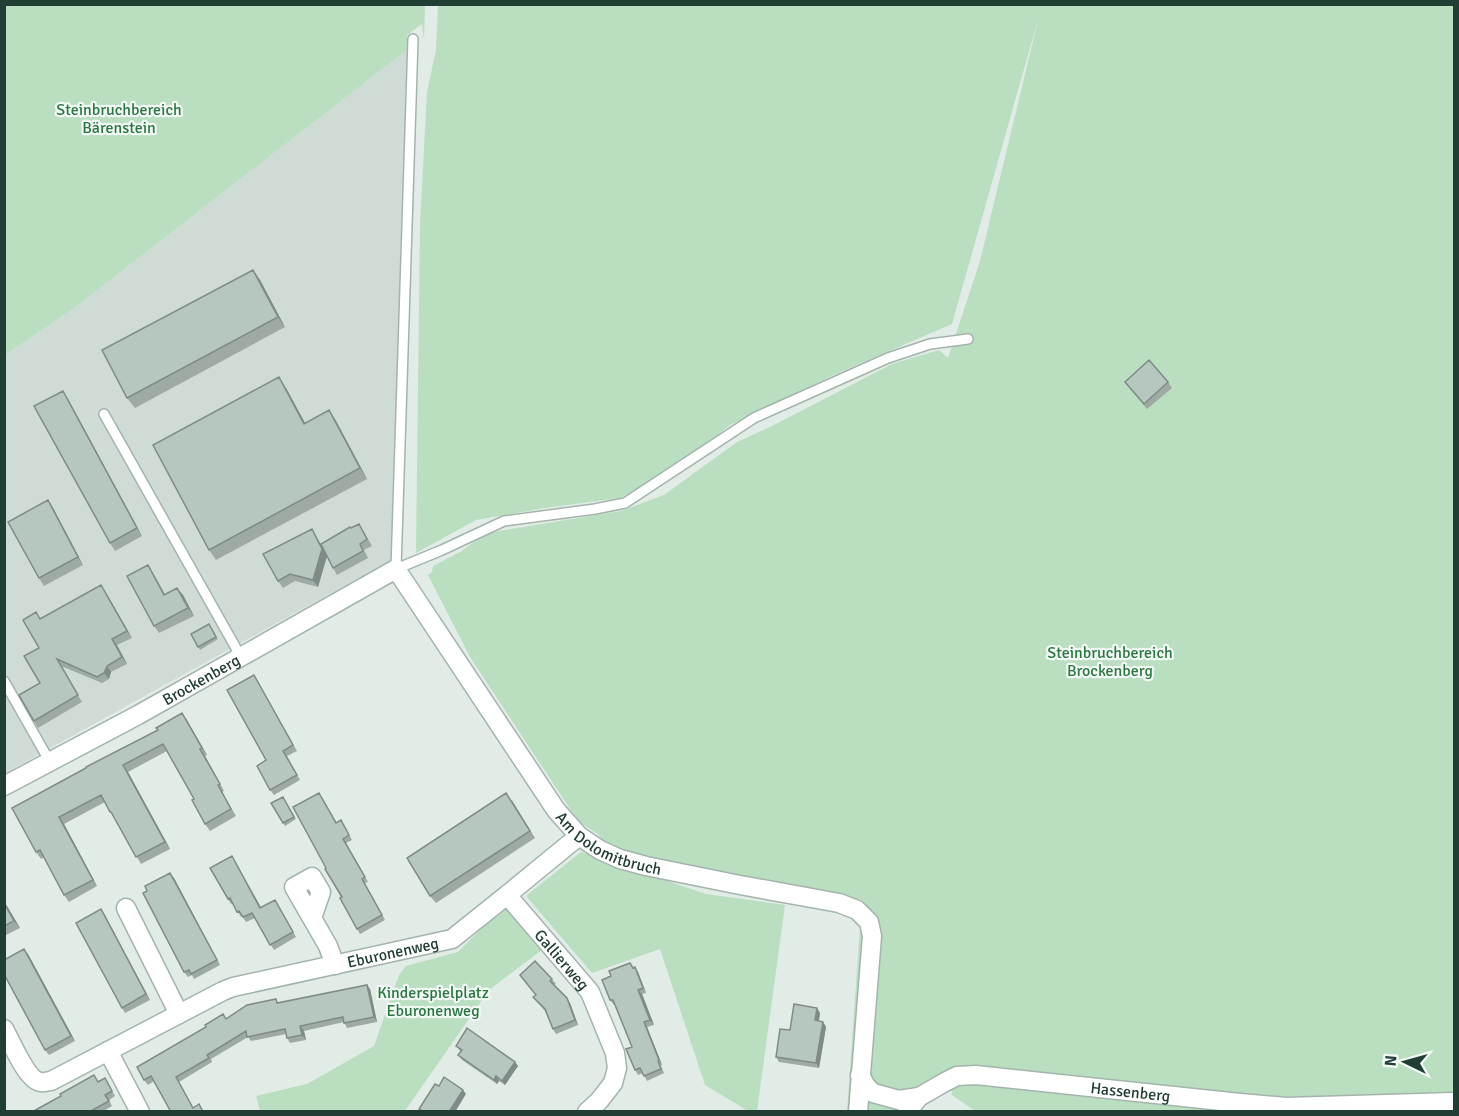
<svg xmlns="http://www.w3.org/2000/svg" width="1459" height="1116" viewBox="0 0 1459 1116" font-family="Signika,sans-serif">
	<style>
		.built { fill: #cfdcd5 }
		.green { fill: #b9dec0 }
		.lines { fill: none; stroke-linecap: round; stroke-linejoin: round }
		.lane-casing { stroke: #a4b4ad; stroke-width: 12 }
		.street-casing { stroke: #a4b4ad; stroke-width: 21 }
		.lane { stroke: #fff; stroke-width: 9 }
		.street { stroke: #fff; stroke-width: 18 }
		.wall { fill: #9daba4 }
		.shaded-wall { fill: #7f8b86 }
		.building { fill: #b6c7bf; stroke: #7f8b86; stroke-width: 1.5 }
		.labels { text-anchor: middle; stroke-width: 4.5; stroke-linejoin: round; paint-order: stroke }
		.park-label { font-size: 16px; fill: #2a7641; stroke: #f2f9f5 }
		.street-label { font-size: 16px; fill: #213e34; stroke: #f2f9f5 }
	</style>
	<rect width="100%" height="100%" fill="#e1ece6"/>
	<path class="built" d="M 408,49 L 391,560 L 5,773 L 5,355 L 74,308 Z"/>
	<path class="green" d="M 5,4 L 425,5 L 424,40 L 422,24 L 407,35 L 408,49 L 74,308 L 5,355 Z
		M 438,5 L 1454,5 L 1454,1111 L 975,1111 L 952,1095 L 951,1084 L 951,1069 L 948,1069 L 943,1072 L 901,1111 L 847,1111 L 862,900 L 651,862 L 605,844 L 598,834 L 578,821 L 470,657 L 428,575 L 432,572 L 433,566 L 460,552 L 487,533 L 621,511 L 664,495 L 737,442 L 770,427 L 892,364 L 939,350 L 948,358 L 980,261 L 1039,16 L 952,324 L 838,373 L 730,425 L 670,472 L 620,498 L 545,508 L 476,520 L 416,553 L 420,225 L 427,92 L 436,50 Z
		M 581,852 L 706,894 L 785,905 L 757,1111 L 748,1111 L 705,1085 L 660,949 L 592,973 L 526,896 Z
		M 506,904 L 543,949 L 489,990 L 405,1111 L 260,1111 L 256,1096 L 307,1084 L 374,1046 L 399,975 L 406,966 L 458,952 Z"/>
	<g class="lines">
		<defs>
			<path id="lane" d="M 413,39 L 396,569 L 442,550 L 504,521 L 595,509 L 625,503 L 754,418 L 888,358 L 930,344 L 968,339
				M 104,414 L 241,657
				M 4,681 L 50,762"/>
			<g id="street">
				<path id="s1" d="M 4,786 L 138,715 L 396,569 L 556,810 L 579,836 L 600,850 L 620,859 L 646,866 L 740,885 L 839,903 L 857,910 L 869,922 L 872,936 L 858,1112"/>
				<path id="s2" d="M 579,836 L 507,895 L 590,992 L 615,1053 L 617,1068 L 613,1083 L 599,1101 L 587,1112"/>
				<path d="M 312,918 L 321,892 L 312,877 L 294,887 L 328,946 L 335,965"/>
				<path id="s3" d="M 179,1014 L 223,991 L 233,987 L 452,939 L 507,895"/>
				<path d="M 4,1029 C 11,1041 27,1081 41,1082 C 44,1083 47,1081 51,1081 L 179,1014 L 126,908"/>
				<path d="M 108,1051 L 140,1112"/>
				<path d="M 860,1075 L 866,1086 L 873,1093 L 899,1100 L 919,1097"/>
				<path id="s4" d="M 907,1112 L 919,1097 L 945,1082 L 957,1076 L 976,1075 L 1240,1103 L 1286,1107 L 1454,1102"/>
			</g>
		</defs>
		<use href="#lane" class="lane-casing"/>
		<use href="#street" class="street-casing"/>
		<use href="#lane" class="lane"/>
		<use href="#street" class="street"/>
	</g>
	<path class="wall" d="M 253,270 L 260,280 L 285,327 L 135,408 L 127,398 Z
		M 1125,382 L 1168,382 L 1172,388 L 1147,409 Z
		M 286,388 L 305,423 L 329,410 L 336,421 L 367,479 L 216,560 L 209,550 Z
		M 68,399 L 142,536 L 115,551 L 110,543 Z
		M 48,500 L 53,508 L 83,565 L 44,586 L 39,578 Z
		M 351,528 L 363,530 L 372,546 L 364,550 L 368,558 L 337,575 L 333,568 L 327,556 L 318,587 L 295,581 L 283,588 L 278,581 L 312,529 L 323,548 Z
		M 153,573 L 165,594 L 183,595 L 194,616 L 159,633 L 154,626 Z
		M 105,591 L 132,638 L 117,645 L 127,664 L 111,672 L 109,679 L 102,683 L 61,666 L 82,702 L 38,728 L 34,721 L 40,683 L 39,648 L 36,612 L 40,618 Z
		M 209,624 L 218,639 L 200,650 L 191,634 Z
		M 254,675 L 297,751 L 287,756 L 300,780 L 274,795 L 270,790 Z
		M 182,713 L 207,755 L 205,756 L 224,791 L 222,792 L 236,816 L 210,831 L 205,824 L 194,799 L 167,751 L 128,772 L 170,849 L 141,864 L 105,802 L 64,824 L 97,886 L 69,902 L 64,895 L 44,857 L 41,859 L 36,852 L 12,808 L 158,730 Z
		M 283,797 L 296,819 L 285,826 L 271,803 Z
		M 322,797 L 337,823 L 344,825 L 352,840 L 346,843 L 368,882 L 365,883 L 385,920 L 360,934 L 357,929 L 326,868 Z
		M 512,800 L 535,838 L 436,903 L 430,896 Z
		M 235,861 L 261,907 L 275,900 L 296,937 L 274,950 L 255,918 L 246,922 L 242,916 L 241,917 L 233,903 L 231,904 L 228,899 Z
		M 174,878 L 220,965 L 194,979 L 192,975 L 188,977 L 184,972 Z
		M 4,901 L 20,928 L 4,936 Z
		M 101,909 L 150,1000 L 125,1013 L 122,1008 Z
		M 28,954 L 75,1041 L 49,1055 L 45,1050 Z
		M 635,967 L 638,972 L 646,993 L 642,994 L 654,1025 L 647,1027 L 662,1065 L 661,1066 L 664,1073 L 647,1081 L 643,1073 L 638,1075 L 635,1070 L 632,1047 L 615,1005 L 614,1005 L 610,1000 L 611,976 Z
		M 552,979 L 556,984 L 554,985 L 570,1003 L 578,1025 L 556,1034 L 553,1029 L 545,1011 L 533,997 Z
		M 370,989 L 377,1022 L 347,1028 L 344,1022 L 304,1031 L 306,1040 L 290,1043 L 287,1038 L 286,1034 L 251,1041 L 248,1037 L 211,1059 L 212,1062 L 179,1082 L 193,1108 L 199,1104 L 204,1112 L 171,1112 L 154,1081 L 148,1085 L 144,1080 L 278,1003 Z
		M 820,1013 L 819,1021 L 823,1022 L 826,1027 L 819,1068 L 779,1062 L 776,1057 L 790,1030 Z
		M 456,1046 L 515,1062 L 518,1066 L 505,1085 L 499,1081 L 497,1084 L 462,1060 L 458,1055 L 461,1052 Z
		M 105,1078 L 115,1096 L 109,1100 L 112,1106 L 102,1112 L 32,1112 Z"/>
	<path class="shaded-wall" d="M 253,270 L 260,280 L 285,327 L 278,317 Z
		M 279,377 L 286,388 L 311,434 L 304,424 Z
		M 63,391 L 68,399 L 142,536 L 137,528 Z
		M 329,410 L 336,421 L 367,479 L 360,468 Z
		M 48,500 L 53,508 L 83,565 L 78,557 Z
		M 312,529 L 327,556 L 318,587 L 313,580 Z
		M 148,565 L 153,573 L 169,603 L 164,595 Z
		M 101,585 L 105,591 L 132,638 L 127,631 Z
		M 177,588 L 183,595 L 194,616 L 188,608 Z
		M 112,639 L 117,645 L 127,664 L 122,657 Z
		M 107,666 L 111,672 L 109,679 L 104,673 Z
		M 182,713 L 187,720 L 207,755 L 202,748 Z
		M 200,749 L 205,756 L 224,791 Z
		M 123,765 L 128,772 L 170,849 L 165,842 Z
		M 59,817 L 64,824 L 97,886 L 93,880 Z
		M 170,873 L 174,878 L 220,965 L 217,960 Z
		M 4,901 L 20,928 L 14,921 L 4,903 Z
		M 101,909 L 105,915 L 150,1000 L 146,994 Z
		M 24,949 L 28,954 L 75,1041 L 71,1036 Z
		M 635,967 L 638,972 L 646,993 L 643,988 Z
		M 367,985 L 370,989 L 377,1022 L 374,1017 Z
		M 638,990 L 642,994 L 654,1025 L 650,1020 Z
		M 567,998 L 570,1003 L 578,1025 L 575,1020 Z
		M 817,1008 L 820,1013 L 818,1025 L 815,1020 Z
		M 644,1022 L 647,1027 L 662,1065 L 659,1060 Z
		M 823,1022 L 826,1027 L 819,1068 L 816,1063 Z
		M 300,1026 L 304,1031 L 306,1040 L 302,1035 Z
		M 515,1062 L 518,1066 L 505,1085 L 502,1081 Z
		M 496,1076 L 499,1081 L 497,1084 L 494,1080 Z
		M 463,1090 L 466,1094 L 455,1112 L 449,1112 Z"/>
	<path class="building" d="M 253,270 L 278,317 L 127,398 L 102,350 Z
		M 1149,360 L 1168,382 L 1144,404 L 1125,382 Z
		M 279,377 L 304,424 L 329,410 L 360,468 L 209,550 L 153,445 Z
		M 63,391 L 137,528 L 110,543 L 34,406 Z
		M 48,500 L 78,557 L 39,578 L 8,522 Z
		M 359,524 L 367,539 L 360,544 L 363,551 L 333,568 L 321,544 L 350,527 L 351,528 Z
		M 312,529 L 322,549 L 313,580 L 290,574 L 278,581 L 263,554 Z
		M 148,565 L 164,595 L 177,588 L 188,608 L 154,626 L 127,576 Z
		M 101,585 L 127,631 L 112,639 L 122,657 L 107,666 L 104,673 L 97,677 L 57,659 L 78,695 L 34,721 L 19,695 L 40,683 L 24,656 L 39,648 L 23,620 L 36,612 L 40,619 Z
		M 209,624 L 216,637 L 198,647 L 191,634 Z
		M 254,675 L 293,745 L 283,751 L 297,775 L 270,790 L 257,766 L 266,760 L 227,690 Z
		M 182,713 L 202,748 L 200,749 L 220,784 L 218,785 L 231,809 L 205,824 L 192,800 L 194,799 L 163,744 L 123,765 L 165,842 L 136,857 L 111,812 L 110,812 L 101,795 L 59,817 L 93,880 L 64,895 L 40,850 L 36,852 L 12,808 L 86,768 L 86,767 L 158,730 L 156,728 Z
		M 319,793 L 336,823 L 341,820 L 349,835 L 343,839 L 365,877 L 362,879 L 382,915 L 357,929 L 340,898 L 342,897 L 325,869 L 326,868 L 293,807 Z
		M 506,793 L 530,831 L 430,896 L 407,858 Z
		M 283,797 L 294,817 L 283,823 L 271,803 Z
		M 232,856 L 260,908 L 275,900 L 293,932 L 270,945 L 252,913 L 243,917 L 239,911 L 237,912 L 230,898 L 228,899 L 210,868 Z
		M 170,873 L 217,960 L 191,974 L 189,970 L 184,972 L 143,893 L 147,891 L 145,886 Z
		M 4,903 L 14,921 L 4,926 Z
		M 101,909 L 146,994 L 122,1008 L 76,923 Z
		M 24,949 L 71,1036 L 45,1050 L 4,974 L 4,960 Z
		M 535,961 L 552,979 L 550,981 L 567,998 L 575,1020 L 553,1029 L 545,1009 L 533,997 L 536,995 L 520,975 Z
		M 630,963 L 633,968 L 635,967 L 643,988 L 638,990 L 650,1020 L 644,1022 L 659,1060 L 658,1061 L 661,1069 L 644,1076 L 640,1068 L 635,1070 L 626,1049 L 632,1047 L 613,1000 L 610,1000 L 602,980 L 611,976 L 609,971 Z
		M 367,985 L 374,1017 L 344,1023 L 343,1017 L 300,1026 L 302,1035 L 287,1038 L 285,1029 L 247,1037 L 246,1031 L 207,1055 L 209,1058 L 176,1077 L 193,1108 L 199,1104 L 203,1112 L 171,1112 L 151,1076 L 144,1080 L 137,1067 L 206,1027 L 205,1025 L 223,1014 L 226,1019 L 247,1005 L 276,999 L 277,1003 Z
		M 794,1004 L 817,1008 L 815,1020 L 823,1022 L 816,1063 L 776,1057 L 780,1029 L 790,1030 Z
		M 467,1028 L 515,1062 L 502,1081 L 496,1076 L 494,1080 L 458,1055 L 462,1050 L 456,1046 Z
		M 94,1075 L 98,1082 L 105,1078 L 112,1091 L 105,1095 L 109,1101 L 89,1112 L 32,1112 L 61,1096 L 60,1094 Z
		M 444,1077 L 463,1090 L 449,1112 L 420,1112 L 421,1110 L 419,1109 L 435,1084 L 439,1086 Z"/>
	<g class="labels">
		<g class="park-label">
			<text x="119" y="115">Steinbruchbereich<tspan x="119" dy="18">Bärenstein</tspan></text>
			<text x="1110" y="658">Steinbruchbereich<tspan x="1110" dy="18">Brockenberg</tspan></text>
			<text x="433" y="998">Kinderspielplatz<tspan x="433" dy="18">Eburonenweg</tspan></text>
		</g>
		<g class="street-label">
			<text dy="6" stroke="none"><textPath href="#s1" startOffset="224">Brockenberg</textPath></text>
			<text dy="6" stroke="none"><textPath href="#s1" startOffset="802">Am Dolomitbruch</textPath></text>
			<text dy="6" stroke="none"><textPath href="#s3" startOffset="224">Eburonenweg</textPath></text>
			<text dy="6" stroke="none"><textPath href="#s2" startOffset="178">Gallierweg</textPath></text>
			<text dy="6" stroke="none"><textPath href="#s4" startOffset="237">Hassenberg</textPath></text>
		</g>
	</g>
	<rect width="1459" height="1116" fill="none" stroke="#213e34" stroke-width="12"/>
	<g transform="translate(1405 1062) rotate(275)" stroke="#f2f9f5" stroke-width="4.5" paint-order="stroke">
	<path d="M0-4.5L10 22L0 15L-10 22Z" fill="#213e34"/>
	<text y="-9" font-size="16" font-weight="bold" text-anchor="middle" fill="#213e34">N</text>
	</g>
</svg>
